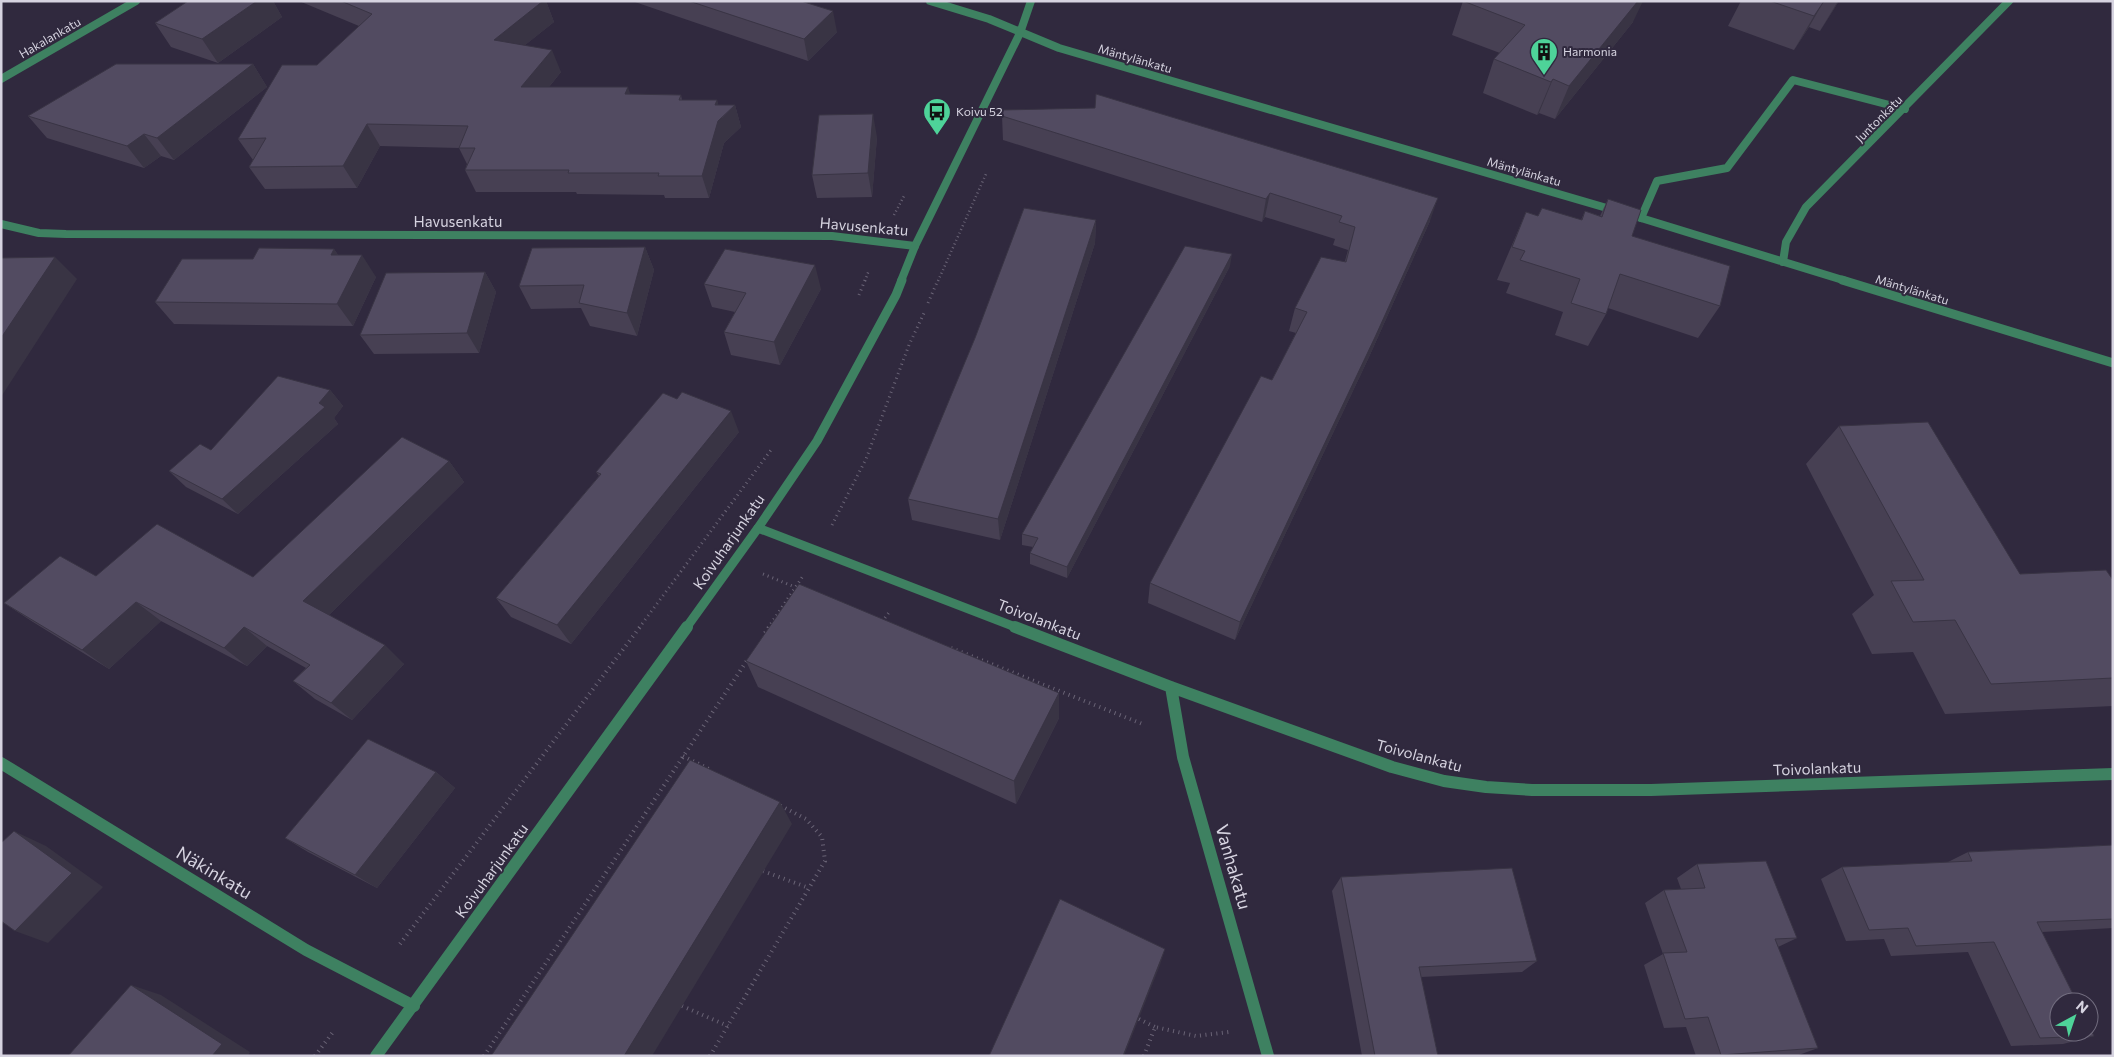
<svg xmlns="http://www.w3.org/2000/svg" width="2114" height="1057" viewBox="0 0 2114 1057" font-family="Commissioner,sans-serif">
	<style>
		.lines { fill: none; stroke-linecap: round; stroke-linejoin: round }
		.path-far2 { stroke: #6a6476; stroke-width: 2.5; stroke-dasharray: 1 3; stroke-linecap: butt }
		.path-far1 { stroke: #6a6476; stroke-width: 3; stroke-dasharray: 1 4; stroke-linecap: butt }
		.path { stroke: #6a6476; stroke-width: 4; stroke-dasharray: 1 4.5; stroke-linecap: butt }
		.service { stroke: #3e8161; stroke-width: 8 }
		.minor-far2 { stroke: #3e8161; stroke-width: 8 }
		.minor-far1 { stroke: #3e8161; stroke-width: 9 }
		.minor { stroke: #3e8161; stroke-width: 12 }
		.tertiary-far2 { stroke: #3e8161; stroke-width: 8 }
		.tertiary-far1 { stroke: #3e8161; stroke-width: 9 }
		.tertiary { stroke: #3e8161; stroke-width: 12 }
		.wall { fill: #474053 }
		.shaded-wall { fill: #393444 }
		.building { fill: #524b61; stroke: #393444 }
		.labels { text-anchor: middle; stroke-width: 4; stroke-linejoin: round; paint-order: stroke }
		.far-street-label { font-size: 12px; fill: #d6d3e0; stroke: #30293e }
		.far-poi-label { font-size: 12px; fill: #d6d3e0; stroke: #30293e; text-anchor: start }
		.street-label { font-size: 15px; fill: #d6d3e0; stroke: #30293e }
		.near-street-label { font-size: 18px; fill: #d6d3e0; stroke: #30293e }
	</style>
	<rect width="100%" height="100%" fill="#30293e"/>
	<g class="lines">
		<path class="path-far2" d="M 894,215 L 904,196
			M 865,281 L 869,270
			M 938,281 L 986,174"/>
		<path class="path-far1" d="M 859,295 L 865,280
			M 928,303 L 938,280
			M 832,525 L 866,459 L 909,345 L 925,311
			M 763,574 L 795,587
			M 882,622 L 890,611
			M 639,628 L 771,450
			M 768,628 L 803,576"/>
		<path class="path" d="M 765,633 L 769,627
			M 951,648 L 1145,725
			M 683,756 L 711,770
			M 763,871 L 809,888
			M 400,944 L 640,627
			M 682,1006 L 728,1026
			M 1139,1019 L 1155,1027
			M 315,1056 L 333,1032
			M 484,1056 L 748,659
			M 710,1056 L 825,861 L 822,837 L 806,819 L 779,805
			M 1144,1056 L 1155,1027 L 1196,1036 L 1229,1032"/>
		<path class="service" d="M 1641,218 L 1657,181 L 1727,168 L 1793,80 L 1905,109"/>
		<path class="minor-far2" d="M 930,1 L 989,19 L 1059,48 L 1641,218 L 1846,281
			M 1,79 L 136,1
			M 1,224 L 39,233 L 66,234 L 832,236 L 915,246
			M 1783,262 L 1786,242 L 1806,207 L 2009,1"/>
		<path class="minor-far1" d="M 1842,280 L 2113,363
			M 758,528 L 1018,628"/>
		<path class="minor" d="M 1015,627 L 1171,687 L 1392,767 L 1444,781 L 1486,787 L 1532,790 L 1651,790 L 2113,774
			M 1171,687 L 1183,757 L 1268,1056
			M 1,763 L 306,950 L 414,1006"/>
		<path class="tertiary-far2" d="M 901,281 L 915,246 L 1020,33 L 1031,1"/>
		<path class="tertiary-far1" d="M 686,628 L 758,528 L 817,441 L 896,295 L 902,280"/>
		<path class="tertiary" d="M 376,1056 L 687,627"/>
	</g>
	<path class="wall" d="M 188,1 L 273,1 L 282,17 L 218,63 L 171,47 L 155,23 Z
		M 299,1 L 546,1 L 554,22 L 525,45 L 561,72 L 549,87 L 630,94 L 681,95 L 682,100 L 717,100 L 718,105 L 735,105 L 741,127 L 724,143 L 709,198 L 665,198 L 664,195 L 577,194 L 576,192 L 476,192 L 465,170 L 467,164 L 459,148 L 380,146 L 357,188 L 265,189 L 249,167 L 253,160 L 238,139 L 359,26 Z
		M 632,1 L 801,1 L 837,32 L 808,61 Z
		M 1463,1 L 1633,22 L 1555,119 L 1539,113 L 1537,115 L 1483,93 L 1494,59 L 1500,53 L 1452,35 Z
		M 1741,1 L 1839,1 L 1820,31 L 1809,27 L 1794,50 L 1728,26 Z
		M 253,64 L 267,87 L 174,160 L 161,156 L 144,168 L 47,138 L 28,116 Z
		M 1002,116 L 1430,221 L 1369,357 L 1235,640 L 1148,603 L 1150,583 L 1272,380 L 1296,333 L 1289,331 L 1295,308 L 1345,261 L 1348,250 L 1333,245 L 1335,239 L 1265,217 L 1262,222 L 1003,140 Z
		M 877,137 L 872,197 L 817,198 L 812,175 Z
		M 1608,199 L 1632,236 L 1720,306 L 1698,338 L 1608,308 L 1606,314 L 1588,346 L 1555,335 L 1563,312 L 1506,293 L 1510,283 L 1497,280 L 1526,212 L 1538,216 L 1581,220 L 1585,211 L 1600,216 Z
		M 1096,220 L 1095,243 L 1000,540 L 912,520 L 908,499 Z
		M 645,247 L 654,270 L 637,336 L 590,326 L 581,308 L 531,309 L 519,286 Z
		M 334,249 L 338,255 L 376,277 L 353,326 L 174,324 L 155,302 L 253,259 Z
		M 1230,266 L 1067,578 L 1030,564 L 1030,553 L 1033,547 L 1022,545 L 1022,534 Z
		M 485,272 L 496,292 L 479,353 L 374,354 L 360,335 Z
		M 704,284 L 821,289 L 780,365 L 731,355 L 724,332 L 735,312 L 712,307 Z
		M 330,390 L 343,406 L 334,418 L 338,424 L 238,514 L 186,487 L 169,471 Z
		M 1839,426 L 2020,574 L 2113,580 L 2113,706 L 1945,714 L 1913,652 L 1872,654 L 1852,614 L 1874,595 L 1806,464 Z
		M 739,432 L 571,644 L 511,617 L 496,598 L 599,476 L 596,472 Z
		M 449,461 L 464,482 L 329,615 L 404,664 L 352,720 L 315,699 L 293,681 L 306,668 L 267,646 L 247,666 L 161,621 L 109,669 L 33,622 L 4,603 L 96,576 L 253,577 Z
		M 746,661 L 1059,718 L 1016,804 L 758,687 Z
		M 436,772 L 455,788 L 377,888 L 308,852 L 285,838 Z
		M 2113,845 L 2113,928 L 2042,932 L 2094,1036 L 2063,1044 L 2011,1046 L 1968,952 L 1891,956 L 1884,939 L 1846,941 L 1821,879 L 1842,867 L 1946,863 L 1968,852 Z
		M 1697,864 L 1797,938 L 1778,947 L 1818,1048 L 1796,1056 L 1696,1056 L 1686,1027 L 1664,1028 L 1644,965 L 1663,954 L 1645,903 L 1664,890 L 1681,889 L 1677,878 Z
		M 1341,877 L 1537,961 L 1522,972 L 1421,977 L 1438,1056 L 1362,1056 L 1332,891 Z"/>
	<path class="shaded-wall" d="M 257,1 L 273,1 L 282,17 L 218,63 L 202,39 Z
		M 543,1 L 546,1 L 554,22 L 504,62 L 494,40 Z
		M 1638,1 L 1643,1 L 1633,22 L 1555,119 L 1569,86 Z
		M 1824,1 L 1809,27 L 1794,50 L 1814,16 Z
		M 1838,1 L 1839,1 L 1820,31 Z
		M 833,11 L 837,32 L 808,61 L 804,39 Z
		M 552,50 L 561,72 L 531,109 L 521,87 Z
		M 253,64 L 267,87 L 174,160 L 157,138 Z
		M 1553,79 L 1539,113 L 1537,115 L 1551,82 Z
		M 628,87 L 635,109 L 625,94 Z
		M 717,100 L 722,118 L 735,105 L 741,127 L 724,143 L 709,198 L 702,176 L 715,105 Z
		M 873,114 L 877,137 L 872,197 L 868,173 Z
		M 367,124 L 380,146 L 357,188 L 343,166 Z
		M 144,134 L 161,156 L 144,168 L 127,146 Z
		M 1270,193 L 1265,217 L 1262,222 L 1266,199 Z
		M 1438,198 L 1430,221 L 1369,357 L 1235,640 L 1240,622 Z
		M 1096,220 L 1095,243 L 1000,540 L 998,519 Z
		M 645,247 L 654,270 L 637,336 L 627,313 Z
		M 334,249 L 349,271 L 331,255 Z
		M 1232,254 L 1230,266 L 1067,578 L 1067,567 Z
		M 362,255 L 376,277 L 353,326 L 337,304 Z
		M 55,257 L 77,279 L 1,397 L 1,338 Z
		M 815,265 L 821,289 L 780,365 L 774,342 Z
		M 485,272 L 496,292 L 479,353 L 467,333 Z
		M 330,390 L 343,406 L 334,418 L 338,424 L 238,514 L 222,499 L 319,403 Z
		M 731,411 L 739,432 L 571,644 L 557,625 Z
		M 449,461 L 464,482 L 324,620 L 303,601 Z
		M 136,602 L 161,621 L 109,669 L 82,650 Z
		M 244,627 L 267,646 L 247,666 L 224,648 Z
		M 385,645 L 404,664 L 352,720 L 331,703 Z
		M 1059,693 L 1059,718 L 1016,804 L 1014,781 Z
		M 436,772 L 455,788 L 377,888 L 355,875 Z
		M 780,802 L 792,824 L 652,1056 L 624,1056 Z
		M 14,831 L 46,846 L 103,887 L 48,943 L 15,931 L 17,928 L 1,923 Z
		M 1165,949 L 1160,965 L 1124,1056 L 1123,1056 Z
		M 131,985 L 161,995 L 250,1052 L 248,1056 L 212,1056 Z"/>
	<path class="building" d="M 188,1 L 257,1 L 202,39 L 155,23 Z
		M 341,1 L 543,1 L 494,40 L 552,50 L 521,87 L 628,87 L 625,94 L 681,95 L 679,100 L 717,100 L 715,105 L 735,105 L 718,121 L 702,176 L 658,176 L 659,173 L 568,173 L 569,170 L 465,170 L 475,148 L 459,148 L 468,126 L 367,124 L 343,166 L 249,167 L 266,138 L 238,139 L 282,65 L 317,65 L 372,14 Z
		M 689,1 L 801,1 L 833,11 L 804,39 Z
		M 1463,1 L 1638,1 L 1569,86 L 1553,79 L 1551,82 L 1494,59 L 1525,25 Z
		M 1770,1 L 1824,1 L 1814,16 Z
		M 116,64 L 253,64 L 157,138 L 144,134 L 127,146 L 28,116 Z
		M 1096,94 L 1438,198 L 1376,335 L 1240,622 L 1150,583 L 1261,376 L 1272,380 L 1307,312 L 1295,308 L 1321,257 L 1346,262 L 1355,227 L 1339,222 L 1342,216 L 1270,193 L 1266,199 L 1002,116 L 1002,110 L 1095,108 Z
		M 873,114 L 868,173 L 812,175 L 819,115 Z
		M 1608,199 L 1641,210 L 1632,236 L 1730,266 L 1720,306 L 1620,274 L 1606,314 L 1571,303 L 1580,279 L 1520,260 L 1525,251 L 1512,247 L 1526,212 L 1538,216 L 1542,208 L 1582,220 L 1585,211 L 1602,217 Z
		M 1024,208 L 1096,220 L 998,519 L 908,499 L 975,338 Z
		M 1185,246 L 1232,254 L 1067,567 L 1030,553 L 1038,538 L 1022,534 Z
		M 645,247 L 627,313 L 579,303 L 584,285 L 519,286 L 532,248 Z
		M 259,248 L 334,249 L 331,255 L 362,255 L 337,304 L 155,302 L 182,259 L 253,259 Z
		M 725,249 L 815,265 L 774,342 L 724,332 L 746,293 L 704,284 Z
		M 55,257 L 1,338 L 1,258 Z
		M 485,272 L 467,333 L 360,335 L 386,273 Z
		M 278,376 L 330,390 L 319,403 L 325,407 L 222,499 L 169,471 L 200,444 L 211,450 Z
		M 682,392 L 731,411 L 557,625 L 496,598 L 601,474 L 596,472 L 663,393 L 677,399 Z
		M 1928,422 L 2020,574 L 2106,570 L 2113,580 L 2113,678 L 1991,684 L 1955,620 L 1913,622 L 1891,581 L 1924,580 L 1839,426 Z
		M 402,437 L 449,461 L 303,601 L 385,645 L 331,703 L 293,681 L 310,665 L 244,627 L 224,648 L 136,602 L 82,650 L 4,603 L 60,556 L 96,576 L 157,524 L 253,577 Z
		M 799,584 L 1059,693 L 1014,781 L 746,661 Z
		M 368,739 L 436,772 L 355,875 L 285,838 Z
		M 690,760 L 780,802 L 624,1056 L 491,1056 Z
		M 14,831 L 72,873 L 15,931 L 1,921 L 1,843 Z
		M 2113,845 L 2113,919 L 2037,922 L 2077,1002 L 2059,1002 L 2059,1032 L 2089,1032 L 2089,1027 L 2094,1036 L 2040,1038 L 1994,942 L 1916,946 L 1908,928 L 1869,930 L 1842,867 L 1972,861 L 1968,852 Z
		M 1766,861 L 1797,938 L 1775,939 L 1818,1048 L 1721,1055 L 1708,1017 L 1685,1019 L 1663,953 L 1687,952 L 1664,890 L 1705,888 L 1697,864 Z
		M 1512,868 L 1537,961 L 1419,967 L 1438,1056 L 1375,1056 L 1341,877 Z
		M 1060,899 L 1165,949 L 1123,1056 L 989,1056 Z
		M 131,985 L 222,1044 L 212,1056 L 68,1056 Z"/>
	<defs>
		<symbol id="building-pin" viewBox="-11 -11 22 30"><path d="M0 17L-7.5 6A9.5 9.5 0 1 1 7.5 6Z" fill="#4ed399" stroke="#30293e"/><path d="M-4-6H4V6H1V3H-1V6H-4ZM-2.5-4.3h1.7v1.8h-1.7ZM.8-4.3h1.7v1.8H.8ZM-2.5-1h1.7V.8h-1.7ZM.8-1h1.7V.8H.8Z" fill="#111"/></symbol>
		<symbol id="bus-pin" viewBox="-11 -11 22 30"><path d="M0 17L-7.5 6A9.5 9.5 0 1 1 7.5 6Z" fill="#4ed399" stroke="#30293e"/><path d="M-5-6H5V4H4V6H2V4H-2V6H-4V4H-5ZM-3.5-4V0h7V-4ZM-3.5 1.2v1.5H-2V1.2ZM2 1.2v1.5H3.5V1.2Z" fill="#111"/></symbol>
	</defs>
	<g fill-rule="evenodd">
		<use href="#building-pin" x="1528" y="36" width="32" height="43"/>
		<use href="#bus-pin" x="921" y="96" width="32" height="43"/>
	</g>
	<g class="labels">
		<g class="far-street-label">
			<text transform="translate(50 38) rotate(-30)" y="4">Hakalankatu</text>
			<text transform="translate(1135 59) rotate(16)" y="4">Mäntylänkatu</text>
			<text transform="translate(1879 119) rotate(-45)" y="4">Juntonkatu</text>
			<text transform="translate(1524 172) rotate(16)" y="4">Mäntylänkatu</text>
			<text transform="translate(1912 290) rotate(17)" y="4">Mäntylänkatu</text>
		</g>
		<g class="far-poi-label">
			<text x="1563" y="56">Harmonia</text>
			<text x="956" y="116">Koivu 52</text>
		</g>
		<g class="street-label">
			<text x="458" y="227">Havusenkatu</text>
			<text transform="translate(864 227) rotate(5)" y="5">Havusenkatu</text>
			<text transform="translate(729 542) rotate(-55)" y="5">Koivuharjunkatu</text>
			<text transform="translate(1039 620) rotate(21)" y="5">Toivolankatu</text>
			<text transform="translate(1419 756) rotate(15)" y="5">Toivolankatu</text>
			<text transform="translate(1817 769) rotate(-2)" y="5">Toivolankatu</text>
			<text transform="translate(492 871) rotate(-54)" y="5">Koivuharjunkatu</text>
		</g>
		<g class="near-street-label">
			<text transform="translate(1233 867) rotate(74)" y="6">Vanhakatu</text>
			<text transform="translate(214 873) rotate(31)" y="6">Näkinkatu</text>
		</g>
	</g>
	<rect width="2114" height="1057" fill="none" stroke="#d6d3e0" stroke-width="5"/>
	<g transform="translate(2074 1017) rotate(40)"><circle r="24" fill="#30293e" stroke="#726d7f"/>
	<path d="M0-4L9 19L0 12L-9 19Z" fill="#4ed399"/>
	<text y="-8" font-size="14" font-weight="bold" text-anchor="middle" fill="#d6d3e0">N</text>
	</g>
</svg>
